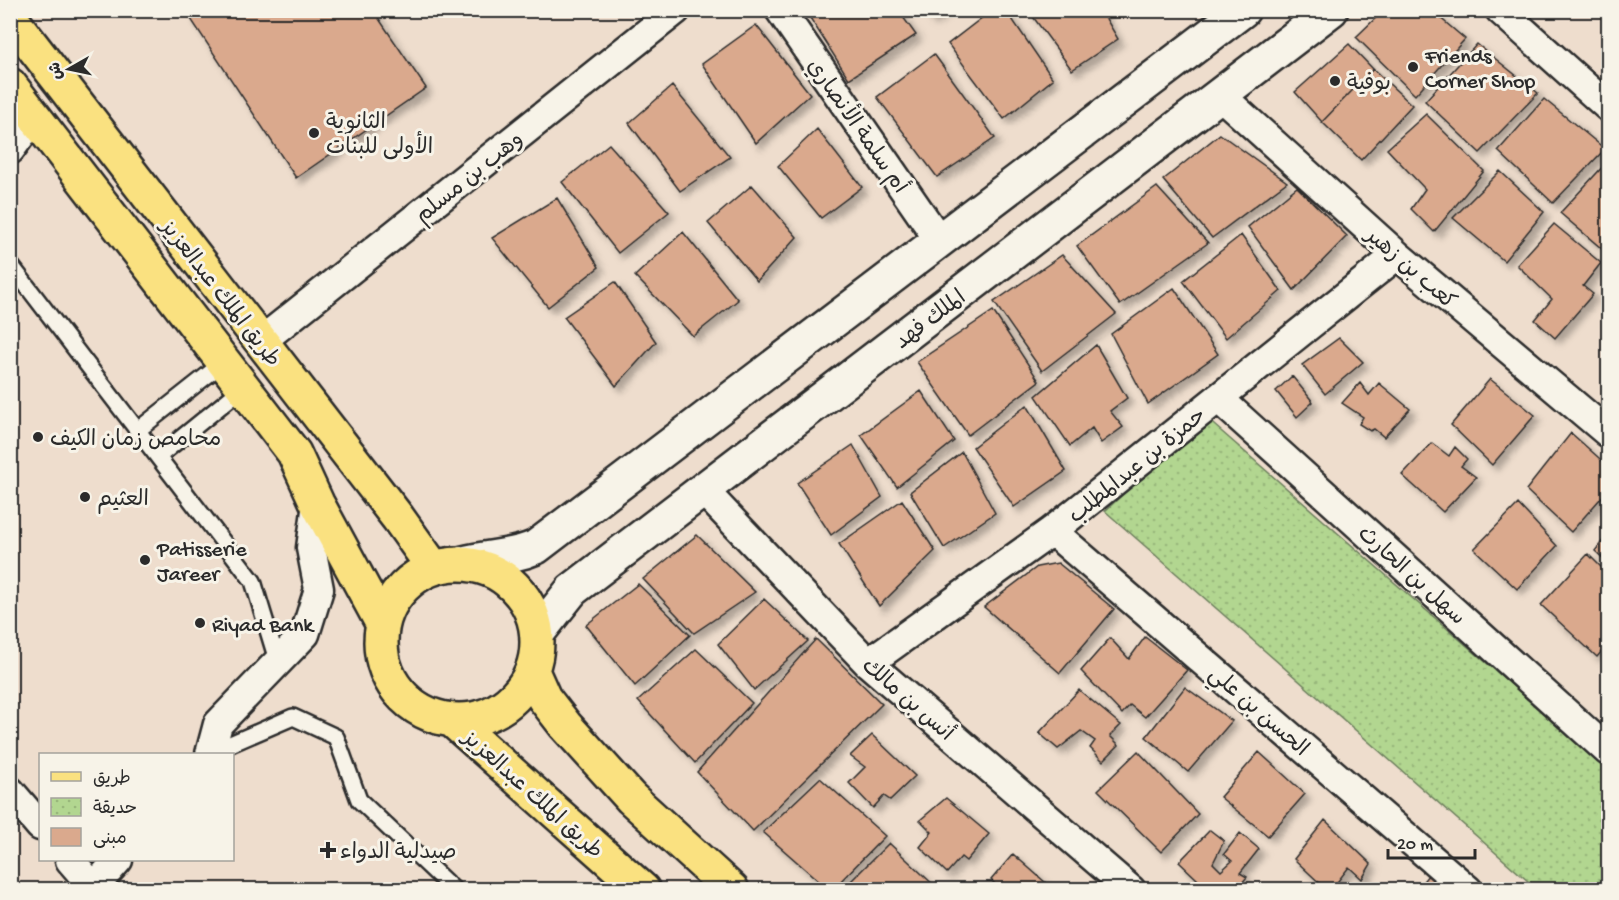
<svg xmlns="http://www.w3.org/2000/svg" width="1619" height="900" viewBox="0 0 1619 900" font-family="'Gochi Hand','Playpen Sans Arabic',sans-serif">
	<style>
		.park { fill: url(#park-dots); stroke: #6e805e; stroke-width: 1.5 }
		.building { fill: #daa98d; stroke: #2b2b2b; stroke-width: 1.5; filter: url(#shadow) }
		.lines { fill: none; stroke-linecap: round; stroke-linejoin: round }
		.lane-casing { stroke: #2b2b2b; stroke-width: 20 }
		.street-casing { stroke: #2b2b2b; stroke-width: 33 }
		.secondary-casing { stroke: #2b2b2b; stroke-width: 38 }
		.primary-casing { stroke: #2b2b2b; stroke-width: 38 }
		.lane { stroke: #f7f3e8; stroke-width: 15 }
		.street { stroke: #f7f3e8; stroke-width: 28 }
		.secondary { stroke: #f7f3e8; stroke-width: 33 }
		.primary { stroke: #fae180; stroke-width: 33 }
		.poi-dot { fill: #2b2b2b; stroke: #f7f3e8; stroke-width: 2 }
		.labels { text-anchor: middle; stroke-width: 6; stroke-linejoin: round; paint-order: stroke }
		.poi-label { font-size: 22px; fill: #2b2b2b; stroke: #f7f3e8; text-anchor: start }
		.street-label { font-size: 22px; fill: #2b2b2b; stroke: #f7f3e8 }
	</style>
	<defs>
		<pattern id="park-dots" width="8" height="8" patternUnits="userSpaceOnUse" patternTransform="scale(1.5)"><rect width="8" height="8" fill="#b2d690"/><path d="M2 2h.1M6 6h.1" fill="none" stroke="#99b87c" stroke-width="1.8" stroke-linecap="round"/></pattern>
		<filter id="shadow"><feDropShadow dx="5.5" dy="5.5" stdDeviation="3" flood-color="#0004"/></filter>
	</defs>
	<rect width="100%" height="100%" fill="#eeddcd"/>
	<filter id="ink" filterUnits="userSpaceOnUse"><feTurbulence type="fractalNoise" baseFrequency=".0167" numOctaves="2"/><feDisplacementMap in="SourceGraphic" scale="12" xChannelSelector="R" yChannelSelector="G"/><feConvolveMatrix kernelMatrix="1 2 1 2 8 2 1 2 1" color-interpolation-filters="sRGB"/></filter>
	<g filter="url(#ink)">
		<path class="park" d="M 1206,418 L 1608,769 L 1608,889 L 1537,889 L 1105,511 Z"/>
		<path class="building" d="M 197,10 L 373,10 L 426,88 L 296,178 L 189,16 Z
			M 805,10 L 898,10 L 916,35 L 849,79 Z
			M 924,10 L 943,10 L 931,20 Z
			M 992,10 L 1006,10 L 1053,79 L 1004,119 L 948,44 Z
			M 1028,10 L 1101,10 L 1118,39 L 1072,70 Z
			M 1384,10 L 1431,10 L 1465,39 L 1415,95 L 1356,37 Z
			M 756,25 L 810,94 L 756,143 L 702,64 Z
			M 1349,44 L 1373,69 L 1322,122 L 1295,92 Z
			M 1477,44 L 1538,93 L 1480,153 L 1425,101 Z
			M 934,54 L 995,138 L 937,177 L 877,97 Z
			M 1373,69 L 1412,105 L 1361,160 L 1322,122 Z
			M 672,86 L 730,157 L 680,191 L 629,123 Z
			M 1544,99 L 1605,149 L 1553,203 L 1498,151 Z
			M 1426,114 L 1484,171 L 1434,232 L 1411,209 L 1425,189 L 1387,149 Z
			M 817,129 L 862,187 L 821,218 L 778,166 Z
			M 1220,134 L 1287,182 L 1212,238 L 1163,180 Z
			M 609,144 L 669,212 L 618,253 L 562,182 Z
			M 1608,161 L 1608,254 L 1560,213 Z
			M 1500,171 L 1544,212 L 1504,261 L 1453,218 Z
			M 752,185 L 797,237 L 757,281 L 708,223 Z
			M 1157,187 L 1208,243 L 1120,305 L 1077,246 Z
			M 1297,187 L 1347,236 L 1294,290 L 1248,227 Z
			M 557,198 L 599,267 L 548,307 L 492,238 Z
			M 1554,224 L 1601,263 L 1583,286 L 1593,294 L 1555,338 L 1535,320 L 1552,299 L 1517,265 Z
			M 683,232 L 738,300 L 693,336 L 635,276 Z
			M 1241,235 L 1281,291 L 1226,338 L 1183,281 Z
			M 1062,255 L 1116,314 L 1042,371 L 994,302 Z
			M 615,282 L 656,342 L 616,386 L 564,317 Z
			M 1174,288 L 1218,354 L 1148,404 L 1111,334 Z
			M 993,311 L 1039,381 L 968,435 L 917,362 Z
			M 1339,338 L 1363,362 L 1325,394 L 1302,365 Z
			M 1096,345 L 1127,398 L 1110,411 L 1123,427 L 1101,443 L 1092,428 L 1070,446 L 1036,396 Z
			M 1292,376 L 1313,402 L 1297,417 L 1276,391 Z
			M 1490,379 L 1535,415 L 1492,465 L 1451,425 Z
			M 1360,383 L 1369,395 L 1379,383 L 1410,409 L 1384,437 L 1374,429 L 1370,431 L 1359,424 L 1363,417 L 1342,403 Z
			M 921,391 L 954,441 L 897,487 L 861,435 Z
			M 1027,405 L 1066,471 L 1014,507 L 973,447 Z
			M 1571,433 L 1608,466 L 1608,490 L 1571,532 L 1526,490 Z
			M 1432,443 L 1449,456 L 1455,447 L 1467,459 L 1461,466 L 1476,477 L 1443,512 L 1402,475 Z
			M 853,445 L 882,497 L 831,535 L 797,483 Z
			M 962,452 L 995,513 L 944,548 L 910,492 Z
			M 902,500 L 935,551 L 879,606 L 839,544 Z
			M 1518,504 L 1557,546 L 1517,589 L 1474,549 Z
			M 1608,534 L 1608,563 L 1595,551 Z
			M 697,535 L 755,592 L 694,633 L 643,579 Z
			M 1588,554 L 1608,574 L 1608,644 L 1597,657 L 1541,605 Z
			M 1058,563 L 1114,609 L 1060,673 L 984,607 L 1037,567 Z
			M 638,584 L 690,635 L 635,686 L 586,625 Z
			M 764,599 L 808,641 L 754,690 L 718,644 Z
			M 1145,637 L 1187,670 L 1145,717 L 1130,705 L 1122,714 L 1081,671 L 1110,638 L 1129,659 Z
			M 816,639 L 882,704 L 753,831 L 697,772 Z
			M 696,649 L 752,703 L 695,763 L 638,701 Z
			M 1185,687 L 1232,721 L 1188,772 L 1146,737 Z
			M 1079,690 L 1121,725 L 1110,736 L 1119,745 L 1103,761 L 1090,748 L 1095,741 L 1081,731 L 1058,749 L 1039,733 Z
			M 872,735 L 915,776 L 890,800 L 884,796 L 873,808 L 849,783 L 865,767 L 850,756 Z
			M 1138,751 L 1198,814 L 1161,852 L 1098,790 Z
			M 1259,752 L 1305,794 L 1268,836 L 1220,797 Z
			M 820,778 L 885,836 L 832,890 L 829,890 L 763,832 Z
			M 946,798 L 989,834 L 966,861 L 961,857 L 947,873 L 920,847 L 932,832 L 920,820 Z
			M 1325,820 L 1371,864 L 1362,879 L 1349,867 L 1331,890 L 1327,890 L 1294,859 Z
			M 1210,830 L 1224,841 L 1213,863 L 1221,871 L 1232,861 L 1224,854 L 1240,833 L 1259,849 L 1240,873 L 1247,877 L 1236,890 L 1196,890 L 1192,886 L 1198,880 L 1179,862 Z
			M 889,843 L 939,890 L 842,890 Z
			M 1013,854 L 1054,890 L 1001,890 L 991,880 Z
			M 1433,869 L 1457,890 L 1416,890 Z"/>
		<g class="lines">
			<defs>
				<path id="lane" d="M 10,264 L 253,581 L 277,660
					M 138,430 L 224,362
					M 159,456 L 244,387
					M 212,752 L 293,717 L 336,737 L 359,800 L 454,890"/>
				<path id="street" d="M 780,10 L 939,240
					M 1500,10 L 1608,107
					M 1221,96 L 1397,255 L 1608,433
					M 10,150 L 35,116
					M 260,342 L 676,10
					M 1218,398 L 1608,751
					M 703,490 L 868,663 L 1131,890
					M 1052,531 L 1468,890
					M 868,663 L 1052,531 L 1397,255
					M 210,754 L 218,724 L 305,634 L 319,589 L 311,548 L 317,503
					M 10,791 L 40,826
					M 70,860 L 96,890
					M 94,887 L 118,860"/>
				<path id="secondary" d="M 463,563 C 489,556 511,558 536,547 L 1243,10
					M 537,634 L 572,590 L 1331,10"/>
				<path id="primary" d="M 10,17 L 398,518 L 433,567
					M 10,85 L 294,453 L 317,503 L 382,623
					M381 642a78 78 0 1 1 156 0a78 78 0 1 1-156 0Z
					M 532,671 L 544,698 L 565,725 L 631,798 L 732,890
					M 453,721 L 643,890"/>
			</defs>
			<use href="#lane" class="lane-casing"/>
			<use href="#street" class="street-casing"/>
			<use href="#secondary" class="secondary-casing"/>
			<use href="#primary" class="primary-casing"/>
			<use href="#lane" class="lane"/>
			<use href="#street" class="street"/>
			<use href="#secondary" class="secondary"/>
			<use href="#primary" class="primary"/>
		</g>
	</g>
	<g class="poi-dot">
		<circle cx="1413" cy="67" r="6"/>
		<circle cx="1335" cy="81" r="6"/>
		<circle cx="314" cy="133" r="6"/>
		<circle cx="38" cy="437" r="6"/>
		<circle cx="85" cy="497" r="6"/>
		<circle cx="145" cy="560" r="6"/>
		<circle cx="200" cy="623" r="6"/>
		<path d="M325 841h6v6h6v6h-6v6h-6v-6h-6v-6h6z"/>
	</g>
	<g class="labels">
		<g class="poi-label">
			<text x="1425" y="62">Friends<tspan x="1425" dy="25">Corner Shop</tspan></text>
			<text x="1347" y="89">بوفية</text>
			<text x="326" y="128">الثانوية<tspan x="326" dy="25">الأولى للبنات</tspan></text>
			<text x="50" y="445">محامص زمان الكيف</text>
			<text x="97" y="505">العثيم</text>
			<text x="157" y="555">Patisserie<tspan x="157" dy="25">Jareer</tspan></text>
			<text x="212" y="631">Riyad Bank</text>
			<text x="340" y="858">صيدلية الدواء</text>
		</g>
		<g class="street-label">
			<text transform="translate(859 125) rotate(55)" y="8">أم سلمة الأنصاري</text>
			<text transform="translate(468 176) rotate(-39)" y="8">وهب بن مسلم</text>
			<text transform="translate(1412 267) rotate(41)" y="8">كعب بن زهير</text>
			<text transform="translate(222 292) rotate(52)" y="8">طريق الملك عبدالعزيز</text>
			<text transform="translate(929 318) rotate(-37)" y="8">الملك فهد</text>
			<text transform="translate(1136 464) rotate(-39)" y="8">حمزة بن عبدالمطلب</text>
			<text transform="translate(1413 574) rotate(42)" y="8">سهل بن الحارث</text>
			<text transform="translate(909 698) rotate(41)" y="8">أنس بن مالك</text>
			<text transform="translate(1260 710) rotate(41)" y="8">الحسن بن علي</text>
			<text transform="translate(534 793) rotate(42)" y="8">طريق الملك عبدالعزيز</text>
		</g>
	</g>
	<rect width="1619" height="900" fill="none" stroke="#f7f3e8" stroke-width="36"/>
	<rect x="18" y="18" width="1583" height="864" fill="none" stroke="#2b2b2b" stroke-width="2" filter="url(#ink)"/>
	<rect x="39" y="753" width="195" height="108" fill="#f7f3e8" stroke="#a5a39c" stroke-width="1.5"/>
	<rect x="51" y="772" width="30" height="9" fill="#fae180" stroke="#a5a39c" stroke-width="1.5"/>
	<text x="93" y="783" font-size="18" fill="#2b2b2b">طريق</text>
	<rect x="51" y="798" width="30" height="18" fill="url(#park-dots)" stroke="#a5a39c" stroke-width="1.5"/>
	<text x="93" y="813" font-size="18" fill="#2b2b2b">حديقة</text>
	<rect x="51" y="828" width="30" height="18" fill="#daa98d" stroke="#a5a39c" stroke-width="1.5"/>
	<text x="93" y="843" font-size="18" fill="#2b2b2b">مبنى</text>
	<g transform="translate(69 69) rotate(261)" stroke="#f7f3e8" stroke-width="4.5" paint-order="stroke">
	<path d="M0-4.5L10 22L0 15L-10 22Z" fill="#2b2b2b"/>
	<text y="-9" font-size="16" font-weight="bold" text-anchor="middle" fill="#2b2b2b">ش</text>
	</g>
	<path d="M1388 849v9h87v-9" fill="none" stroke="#2b2b2b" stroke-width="3"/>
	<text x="1397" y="849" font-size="18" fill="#2b2b2b" stroke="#f7f3e8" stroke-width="4.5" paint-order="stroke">20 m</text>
</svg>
